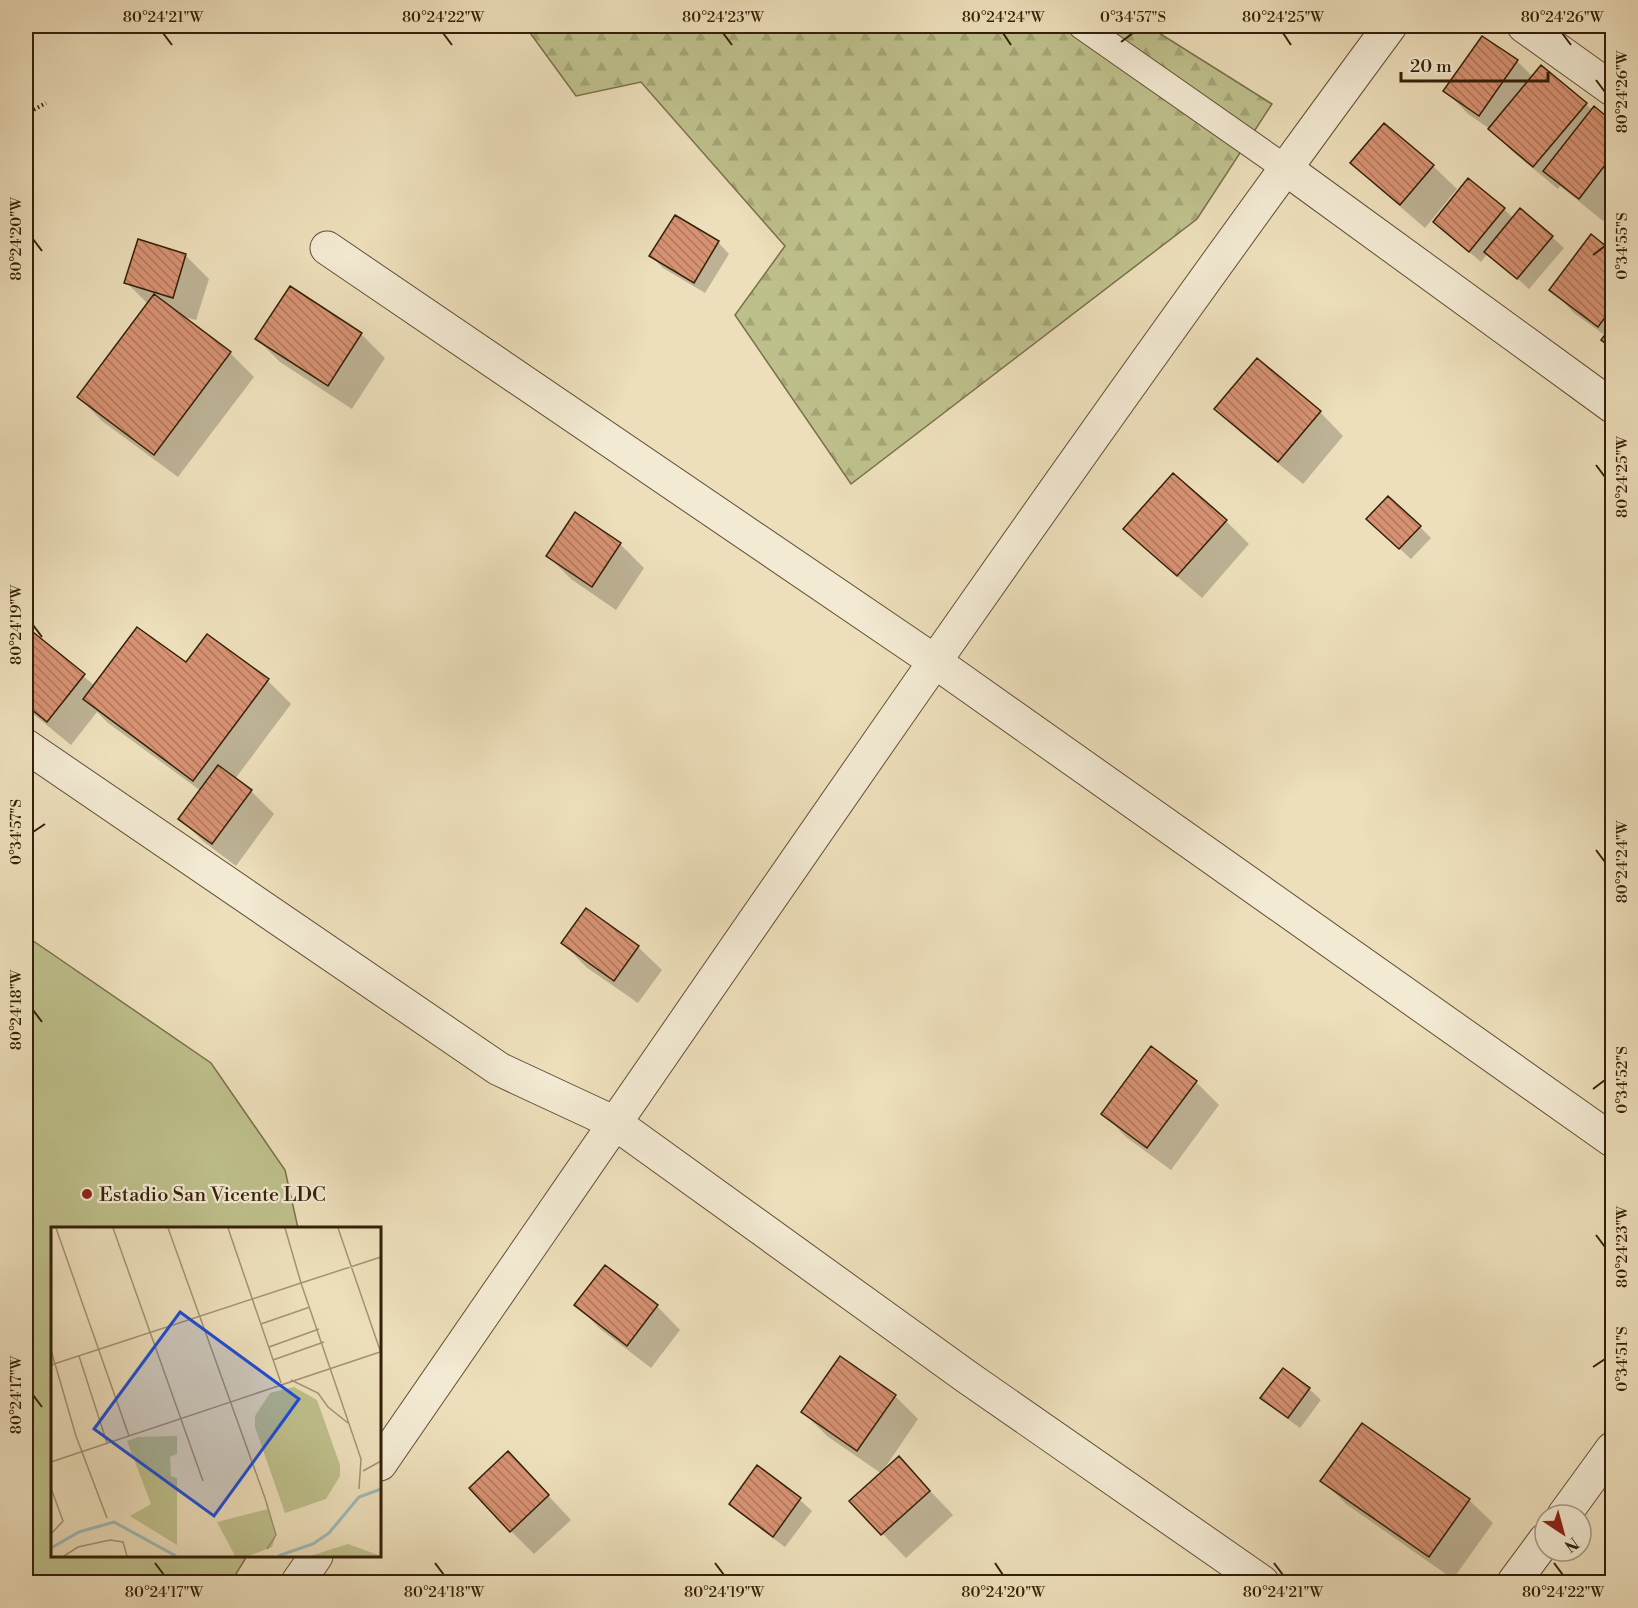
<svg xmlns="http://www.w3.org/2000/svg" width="1638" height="1608" viewBox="0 0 1638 1608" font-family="'Libre Bodoni',serif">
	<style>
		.forest { fill: url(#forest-firs); stroke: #79704a; stroke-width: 1.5 }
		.park { fill: #bec08c; stroke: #79704a; stroke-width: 1.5 }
		.shadow { fill: #0003 }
		.building { fill: url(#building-back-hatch); stroke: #342008; stroke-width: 1.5 }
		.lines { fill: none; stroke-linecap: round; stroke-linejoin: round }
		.lane-casing { stroke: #625035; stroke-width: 28 }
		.street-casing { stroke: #625035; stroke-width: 35 }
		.path { stroke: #342008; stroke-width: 4; stroke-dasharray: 1.5 3; stroke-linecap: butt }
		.lane { stroke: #f3ead3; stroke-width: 26 }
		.street { stroke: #f3ead3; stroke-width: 33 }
		.ticks { fill: none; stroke: #342008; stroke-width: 2 }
		.poi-dot { fill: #8f2418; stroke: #f3ead3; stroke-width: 2 }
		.labels { text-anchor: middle; stroke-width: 4.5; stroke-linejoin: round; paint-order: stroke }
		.poi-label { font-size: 20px; fill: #342008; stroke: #f3ead3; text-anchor: start }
		.inset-river { fill: none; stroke: #9dbaba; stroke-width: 3 }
		.inset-road { fill: none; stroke: #a39373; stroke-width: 1.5 }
		.view { fill: #1d4ed8; fill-opacity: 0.15; stroke: #1d4ed8; stroke-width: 3 }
		.inset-edge { fill: none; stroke: #342008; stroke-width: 3 }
		.neatline { fill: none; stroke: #342008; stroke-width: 2 }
		.ticks-label { font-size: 15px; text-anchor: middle; fill: #342008 }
	</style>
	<defs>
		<pattern id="forest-firs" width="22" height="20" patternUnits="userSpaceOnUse" patternTransform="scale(1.5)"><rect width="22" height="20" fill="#bec08c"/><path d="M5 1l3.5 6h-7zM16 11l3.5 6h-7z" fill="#a4a577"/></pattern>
		<pattern id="building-back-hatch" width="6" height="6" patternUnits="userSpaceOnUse" patternTransform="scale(1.5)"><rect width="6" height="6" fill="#d79273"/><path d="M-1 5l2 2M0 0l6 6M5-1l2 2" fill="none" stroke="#af775c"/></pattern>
	</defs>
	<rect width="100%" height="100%" fill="#eddfbb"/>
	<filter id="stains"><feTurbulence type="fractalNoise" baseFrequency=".00333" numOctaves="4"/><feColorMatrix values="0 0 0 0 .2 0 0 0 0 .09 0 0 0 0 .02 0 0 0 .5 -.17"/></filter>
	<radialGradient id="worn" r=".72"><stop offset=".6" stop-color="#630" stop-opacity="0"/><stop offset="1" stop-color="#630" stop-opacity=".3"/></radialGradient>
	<path class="forest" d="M 525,26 L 1148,26 L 1272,104 L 1197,219 L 851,484 L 735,315 L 785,246 L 641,82 L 576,96 Z"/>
	<path class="park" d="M 26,936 L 211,1063 L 285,1170 L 298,1228 L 52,1228 L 52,1556 L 247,1556 L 231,1582 L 26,1582 Z"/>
	<path class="shadow" d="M 1517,61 L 1533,77 L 1586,104 L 1592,110 L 1594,108 L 1612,122 L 1612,209 L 1603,221 L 1560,186 L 1558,189 L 1513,152 L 1490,129 L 1468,114 L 1445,90 Z
		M 1352,163 L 1433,166 L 1457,189 L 1425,228 L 1376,186 Z
		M 1504,209 L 1514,219 L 1552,237 L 1564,248 L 1529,289 L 1488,253 L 1481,262 L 1435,222 Z
		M 1591,236 L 1612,253 L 1612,348 L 1603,339 L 1606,336 L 1574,313 L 1551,289 Z
		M 718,242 L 729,254 L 705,293 L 663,268 L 651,256 Z
		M 185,255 L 209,279 L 196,320 L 180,316 L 230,353 L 254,377 L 178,477 L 102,421 L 79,397 L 148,304 L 126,282 Z
		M 290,288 L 361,334 L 385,358 L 352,409 L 280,362 L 257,339 Z
		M 1258,360 L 1320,412 L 1343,436 L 1303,484 L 1240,432 L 1216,408 Z
		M 576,515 L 620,544 L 644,568 L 616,610 L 571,579 L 548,556 Z
		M 1226,521 L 1249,544 L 1202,598 L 1149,552 L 1125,529 Z
		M 1420,527 L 1431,538 L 1411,559 L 1380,531 Z
		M 29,630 L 95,686 L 186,665 L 268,681 L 291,704 L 235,779 L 251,791 L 274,814 L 236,866 L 204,842 L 180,819 L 201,791 L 108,723 L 97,712 L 71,745 L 26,708 L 26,634 Z
		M 563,943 L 638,947 L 662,970 L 638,1003 L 586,967 Z
		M 1196,1082 L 1219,1105 L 1171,1170 L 1126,1137 L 1103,1113 Z
		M 576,1304 L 657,1306 L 680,1330 L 651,1368 L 599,1328 Z
		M 1309,1389 L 1321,1400 L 1300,1428 L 1274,1409 L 1262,1398 Z
		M 895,1396 L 918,1419 L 882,1472 L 899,1458 L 953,1515 L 906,1558 L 851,1501 L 882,1474 L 827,1436 L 803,1412 Z
		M 757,1468 L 800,1500 L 812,1511 L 785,1547 L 742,1515 L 731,1504 Z
		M 531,1477 L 571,1520 L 534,1554 L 511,1531 Z
		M 1322,1480 L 1469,1500 L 1493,1523 L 1453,1579 L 1346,1504 Z"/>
	<path class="building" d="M 1482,36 L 1518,60 L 1479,116 L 1443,91 Z
		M 1541,65 L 1587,103 L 1533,167 L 1488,129 Z
		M 1594,106 L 1612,121 L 1612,156 L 1579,199 L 1543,171 Z
		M 1384,123 L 1434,165 L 1400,205 L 1350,163 Z
		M 1468,178 L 1505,208 L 1469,252 L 1433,222 Z
		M 1520,208 L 1553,236 L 1517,279 L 1484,252 Z
		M 675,215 L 719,241 L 694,283 L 649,256 Z
		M 1591,234 L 1612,251 L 1612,308 L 1598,327 L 1549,290 Z
		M 138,239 L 186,254 L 173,298 L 124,283 Z
		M 290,286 L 362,333 L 328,386 L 255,339 Z
		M 154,294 L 231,352 L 154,455 L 77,397 Z
		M 1612,325 L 1612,348 L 1601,340 Z
		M 1257,358 L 1321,411 L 1278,462 L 1214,409 Z
		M 1173,473 L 1227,520 L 1177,576 L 1123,529 Z
		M 1388,496 L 1421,526 L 1399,549 L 1366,519 Z
		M 575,512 L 621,543 L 592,587 L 546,556 Z
		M 137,627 L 186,662 L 207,634 L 269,679 L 193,781 L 83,699 Z
		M 28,628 L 85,674 L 47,722 L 26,705 L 26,631 Z
		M 218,765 L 252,790 L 212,844 L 178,819 Z
		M 586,908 L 639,946 L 614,981 L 561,943 Z
		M 1151,1046 L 1197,1081 L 1147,1148 L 1101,1114 Z
		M 605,1265 L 658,1305 L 627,1346 L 574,1305 Z
		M 840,1356 L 896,1395 L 857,1451 L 801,1412 Z
		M 1283,1368 L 1310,1388 L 1288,1418 L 1260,1398 Z
		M 1362,1423 L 1470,1499 L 1429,1557 L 1320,1481 Z
		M 508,1451 L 549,1495 L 510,1532 L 469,1488 Z
		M 899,1456 L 930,1491 L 881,1535 L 849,1501 Z
		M 757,1465 L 801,1498 L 773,1537 L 729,1504 Z"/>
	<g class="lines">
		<defs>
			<path id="lane" d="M 1082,26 L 1285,168"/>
			<path id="street" d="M 1524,26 L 1612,89
				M 1285,168 L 1612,406
				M 327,248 L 934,661 L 1612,1140
				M 26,746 L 499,1069 L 615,1123 L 967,1377 L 1262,1582
				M 380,1464 C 713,982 1042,497 1390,26
				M 1564,1515 L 1612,1449
				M 298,1582 L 316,1556
				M 1514,1582 L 1545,1540"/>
		</defs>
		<use href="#lane" class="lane-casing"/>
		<use href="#street" class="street-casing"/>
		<path class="path" d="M 26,114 L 46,103"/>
		<use href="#lane" class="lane"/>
		<use href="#street" class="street"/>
	</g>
	<path class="ticks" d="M 163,33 L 172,45M 443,33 L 452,45M 723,33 L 732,45M 1003,33 L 1011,45M 1283,33 L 1291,45M 1562,33 L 1571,45M 1121,42 L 1133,33M 1596,80 L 1605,92M 33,239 L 42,251M 1593,255 L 1605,246M 1596,465 L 1605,477M 33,625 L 42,637M 33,832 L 45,824M 1596,850 L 1605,862M 33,1010 L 42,1022M 1593,1089 L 1605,1080M 1596,1235 L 1605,1247M 1593,1367 L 1605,1359M 33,1395 L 42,1407M 155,1563 L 164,1575M 435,1563 L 444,1575M 715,1563 L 724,1575M 995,1563 L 1003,1575M 1274,1563 L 1283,1575M 1554,1563 L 1563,1575"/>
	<circle class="poi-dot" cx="87" cy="1194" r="6"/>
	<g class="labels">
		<g class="poi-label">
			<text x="99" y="1201">Estadio San Vicente LDC</text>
		</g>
	</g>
	<g transform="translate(51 1227)">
		<rect width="330" height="330" fill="#eddfbb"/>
		<path d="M 126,209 L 126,227 L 119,230 L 120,249 L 126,251 L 126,318 L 79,289 L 100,277 L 76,214 L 87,210 ZM 217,282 L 225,308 L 221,320 L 198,329 L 184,329 L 166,295 ZM 297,317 L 330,329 L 259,329 Z" fill="#bec08c"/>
		<path d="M 243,160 L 266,173 L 289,238 L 289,249 L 275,272 L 234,286 L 204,200 L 204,189 L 219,166 Z" fill="#bec08c"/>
		<path class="inset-river" d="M 0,321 L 28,305 L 63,295 L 125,329M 227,329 L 262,317 L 278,306 L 308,270 L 330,262"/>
		<path class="inset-road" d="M 5,1 L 78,209M 62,1 L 152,254M 117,1 L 214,271 L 225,308 L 216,322M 177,1 L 230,156M 234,1 L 250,56 L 330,30M 287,1 L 330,126M 210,97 L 259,80M 218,120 L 268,102M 0,123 L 25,209 L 56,291M 28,129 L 56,216M 222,133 L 273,115M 0,138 L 250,56 L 310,232 L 308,262M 240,153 L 267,166 L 277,180 L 297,196M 0,235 L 329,125M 312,244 L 330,234M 0,261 L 12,294 L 0,307M 13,329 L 27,320 L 59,313 L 72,315 L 76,329"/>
		<path class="view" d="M 129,85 L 248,172 L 163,289 L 43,202 Z"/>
		<rect width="330" height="330" class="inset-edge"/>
	</g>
	<rect width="1638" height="1608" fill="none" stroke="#eddfbb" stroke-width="66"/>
	<g transform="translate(1563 1533) rotate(144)"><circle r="28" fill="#f3ead3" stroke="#a79982" stroke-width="1.5"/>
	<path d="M0-4.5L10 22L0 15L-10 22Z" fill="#8f2418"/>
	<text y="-9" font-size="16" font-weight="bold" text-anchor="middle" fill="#342008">N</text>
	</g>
	<path d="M1401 72v9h147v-9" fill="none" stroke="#342008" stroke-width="3"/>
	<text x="1410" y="72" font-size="18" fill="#342008" stroke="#f3ead3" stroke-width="4.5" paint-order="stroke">20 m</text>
	<rect x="33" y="33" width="1572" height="1542" class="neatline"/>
	<g class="ticks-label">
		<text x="163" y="22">80°24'21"W</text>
		<text x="443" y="22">80°24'22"W</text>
		<text x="723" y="22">80°24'23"W</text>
		<text x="1003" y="22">80°24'24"W</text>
		<text x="1133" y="22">0°34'57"S</text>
		<text x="1283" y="22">80°24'25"W</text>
		<text x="1562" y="22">80°24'26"W</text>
		<text transform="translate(1622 92) rotate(-90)" y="5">80°24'26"W</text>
		<text transform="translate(16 239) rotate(-90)" y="5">80°24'20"W</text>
		<text transform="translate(1622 246) rotate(-90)" y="5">0°34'55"S</text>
		<text transform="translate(1622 477) rotate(-90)" y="5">80°24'25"W</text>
		<text transform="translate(16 625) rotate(-90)" y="5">80°24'19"W</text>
		<text transform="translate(16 832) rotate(-90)" y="5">0°34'57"S</text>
		<text transform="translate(1622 862) rotate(-90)" y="5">80°24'24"W</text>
		<text transform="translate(16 1010) rotate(-90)" y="5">80°24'18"W</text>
		<text transform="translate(1622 1080) rotate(-90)" y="5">0°34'52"S</text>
		<text transform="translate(1622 1247) rotate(-90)" y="5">80°24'23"W</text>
		<text transform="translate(1622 1359) rotate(-90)" y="5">0°34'51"S</text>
		<text transform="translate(16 1395) rotate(-90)" y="5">80°24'17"W</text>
		<text x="164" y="1597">80°24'17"W</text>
		<text x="444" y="1597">80°24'18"W</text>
		<text x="724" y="1597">80°24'19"W</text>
		<text x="1003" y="1597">80°24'20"W</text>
		<text x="1283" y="1597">80°24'21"W</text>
		<text x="1563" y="1597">80°24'22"W</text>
	</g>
	<rect width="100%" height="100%" filter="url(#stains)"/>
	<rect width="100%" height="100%" fill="url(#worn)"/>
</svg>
